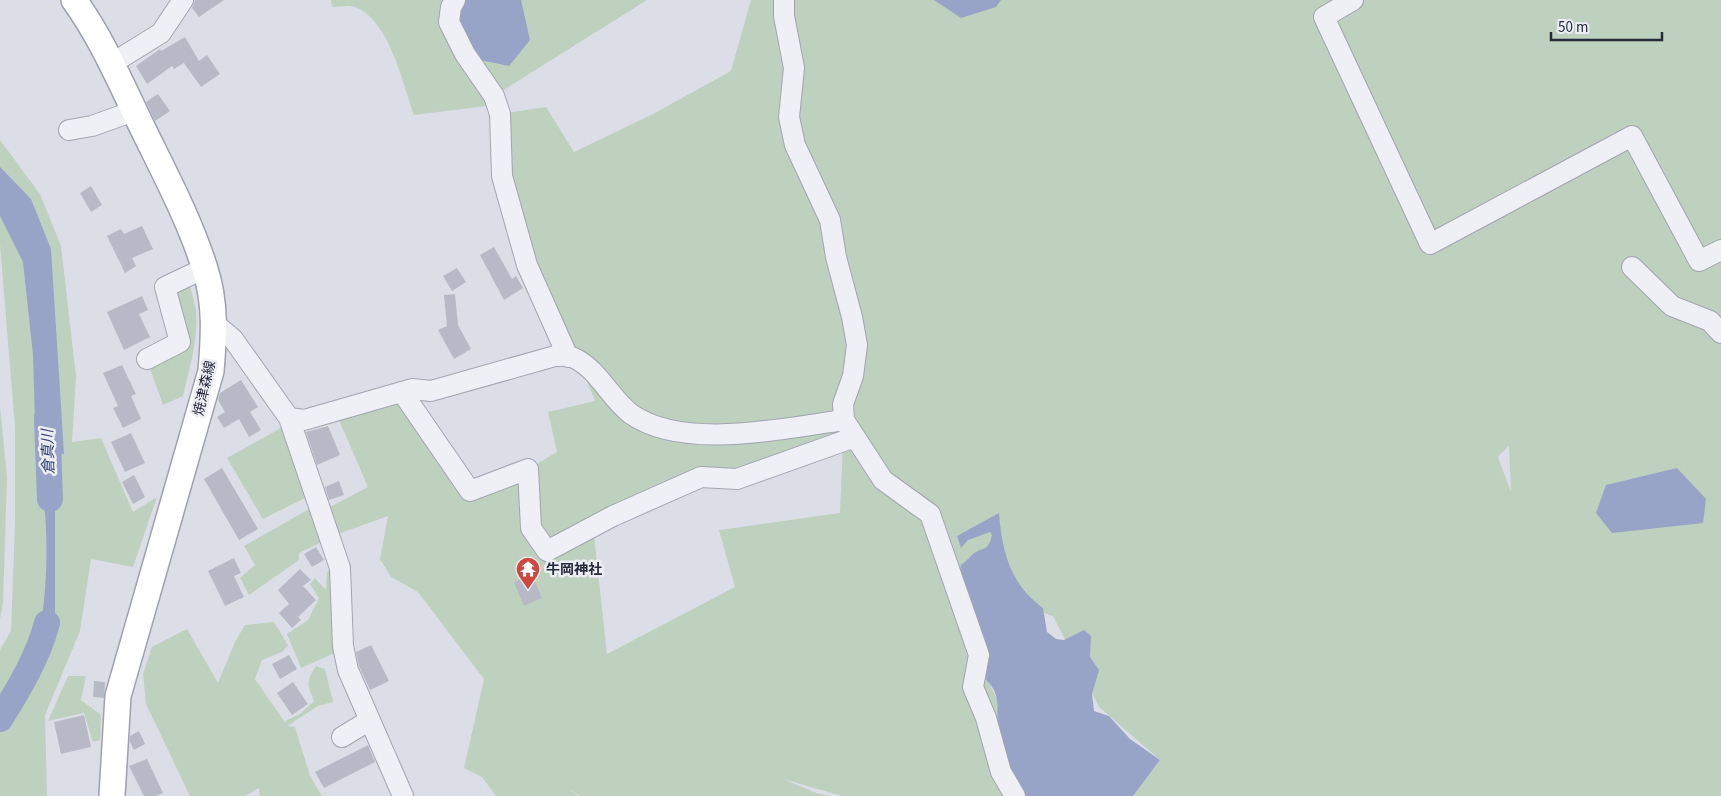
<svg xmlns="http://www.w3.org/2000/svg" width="1721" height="796" viewBox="0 0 1721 796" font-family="'Source Sans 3','Noto Sans JP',sans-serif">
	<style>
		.green { fill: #bed0be; fill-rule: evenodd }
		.water { fill: #97a4c7 }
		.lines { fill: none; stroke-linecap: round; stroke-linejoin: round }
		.river { stroke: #97a4c7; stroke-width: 26 }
		.building { fill: #b7b9c6 }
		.minor-casing { stroke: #a2a4b1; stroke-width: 22 }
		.major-casing { stroke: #9ca0b2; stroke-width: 28 }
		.minor { stroke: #eff0f5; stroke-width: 20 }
		.major { stroke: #fff; stroke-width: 25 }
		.labels { text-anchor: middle; stroke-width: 5; stroke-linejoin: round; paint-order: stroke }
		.street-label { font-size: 14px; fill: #262a3d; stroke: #eceef4 }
		.poi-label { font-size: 14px; font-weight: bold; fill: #262a3d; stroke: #eceef4; text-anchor: start }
		.water-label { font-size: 15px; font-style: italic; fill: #314070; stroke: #eceef4 }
	</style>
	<rect width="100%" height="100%" fill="#dcdee7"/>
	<path class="green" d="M 331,0 L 647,0 L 502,91 L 494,105 L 414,115 C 403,84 389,19 355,7 C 349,5 338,7 332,7 Z
		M 751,0 L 1721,0 L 1721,796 L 1133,796 L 1160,760 L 1099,707 L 1053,616 L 1030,608 L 980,665 L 1001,707 L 1011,796 L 842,796 L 783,779 L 816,793 L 831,796 L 580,796 L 568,788 L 578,796 L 496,796 L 482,777 L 464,768 L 484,679 L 418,592 L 391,577 L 380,559 L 388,516 L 338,534 L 330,507 L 368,487 L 339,420 L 396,401 L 470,491 L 528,469 L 557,452 L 548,412 L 595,401 L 570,339 L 527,265 L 500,114 L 546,107 L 574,152 L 653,114 L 731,71 ZM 843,441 L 840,513 L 719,530 L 735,587 L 607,654 L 594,535 L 693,480 L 737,479 ZM 1508,446 L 1509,446 L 1511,492 L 1498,457 Z
		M 0,140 L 40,194 L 61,246 L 76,376 L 72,442 L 101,438 L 133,512 L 157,497 L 133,567 L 91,559 L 80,631 L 45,715 L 47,796 L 0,796 L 0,650 L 11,631 L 15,525 L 15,427 L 0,244 Z
		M 188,279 C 191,289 194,300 196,310 C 199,338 189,369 183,396 L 163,405 L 148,363 L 180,345 L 171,290 Z
		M 0,406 L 7,477 L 3,603 L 0,619 Z
		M 281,428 L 309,496 L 263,519 L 227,458 Z
		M 311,508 L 322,542 L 299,553 L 299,560 L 249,595 L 240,578 L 255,565 L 244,546 Z
		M 330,570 L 335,583 L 331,596 L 335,653 L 301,668 L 287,634 L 308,620 L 319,598 L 310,584 L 315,578 L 326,590 L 327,572 Z
		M 274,622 L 288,645 L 282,652 L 262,660 L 255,679 L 286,724 L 285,721 L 300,714 L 314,701 C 307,684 306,682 316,666 L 325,669 L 333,702 L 318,706 L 287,726 L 295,727 L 310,776 L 322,796 L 260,796 L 259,788 L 245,796 L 190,796 L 146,704 L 143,674 L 152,647 L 187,629 L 218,683 L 235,642 L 245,625 Z
		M 68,676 L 86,676 L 81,700 L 101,715 L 100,740 L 93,742 L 84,713 L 48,721 Z"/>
	<path class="water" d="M 459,0 L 521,0 L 530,40 L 509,66 L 480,60 L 455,21 Z
		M 934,0 L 1001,0 L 996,7 L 961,18 Z
		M 0,167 L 31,199 L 51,249 L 64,454 L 36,455 L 33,355 L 23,262 L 0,216 Z
		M 39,464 L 55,464 L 55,618 L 35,656 C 49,595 50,527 39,464 Z
		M 1677,468 L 1706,499 L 1703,523 L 1612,533 L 1596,513 L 1606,485 Z
		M 999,513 C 1002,552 1010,584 1043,608 L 1047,632 L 1056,639 L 1064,640 L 1084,630 L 1091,636 L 1090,657 L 1099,670 L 1092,694 L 1094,711 L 1109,716 L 1130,739 L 1160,760 L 1133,796 L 1016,796 C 1010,779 1001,761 998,743 C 993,721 1006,698 986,680 L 986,661 L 959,576 L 961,565 C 965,562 969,558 973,554 C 984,546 988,552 992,535 L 990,532 L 968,540 L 961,548 L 957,536 Z"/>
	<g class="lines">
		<path class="river" d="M 47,418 L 50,499
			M 0,719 C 19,689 38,657 47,623"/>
	</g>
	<path class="building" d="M 195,0 L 224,0 L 199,17 L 192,8 Z
		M 185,37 L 199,61 L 207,55 L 220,74 L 201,87 L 184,63 L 174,69 L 172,66 L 147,84 L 136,66 L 160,49 L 161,51 Z
		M 158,94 L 170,111 L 155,121 L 146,102 Z
		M 91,186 L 102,205 L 91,212 L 80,193 Z
		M 142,226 L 153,249 L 132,258 L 136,266 L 125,273 L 107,236 L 121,229 L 124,234 Z
		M 494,247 L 512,279 L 516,276 L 523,288 L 504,300 L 480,255 Z
		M 457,268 L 466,282 L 452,291 L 443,276 Z
		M 455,294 L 458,325 L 471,349 L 454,359 L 438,330 L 447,326 L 444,295 Z
		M 142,296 L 148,310 L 139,314 L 150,337 L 124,350 L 107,312 Z
		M 122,365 L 136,394 L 131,396 L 141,419 L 123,428 L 113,408 L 118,406 L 103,373 Z
		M 241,380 L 258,407 L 250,412 L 261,430 L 249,437 L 239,419 L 224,428 L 217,417 L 225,412 L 218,400 L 220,393 Z
		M 328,426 L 340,455 L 317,465 L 306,432 Z
		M 131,433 L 145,463 L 125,472 L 111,442 Z
		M 222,468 L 258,529 L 239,540 L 204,479 Z
		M 134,475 L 145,497 L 133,504 L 122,482 Z
		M 339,481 L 344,495 L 329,500 L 325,487 Z
		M 316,547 L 324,560 L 312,567 L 304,554 Z
		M 234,558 L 241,573 L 234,576 L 244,597 L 225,606 L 208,571 Z
		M 300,569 L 311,580 L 303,586 L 316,600 L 298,617 L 301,620 L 292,628 L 279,613 L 289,604 L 278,590 Z
		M 532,575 L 542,598 L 524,606 L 514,582 Z
		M 371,645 L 389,681 L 370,690 L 359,666 L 356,652 Z
		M 289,655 L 297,669 L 280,679 L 272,664 Z
		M 94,681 L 105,682 L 104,698 L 93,697 Z
		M 293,682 L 308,704 L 292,715 L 277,693 Z
		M 84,715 L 91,747 L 61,754 L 54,722 Z
		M 139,731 L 145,744 L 134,750 L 130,742 L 130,736 Z
		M 368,745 L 375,762 L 324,788 L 315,772 Z
		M 147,759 L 163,793 L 156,796 L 144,796 L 129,766 Z"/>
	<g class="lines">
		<defs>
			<path id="minor" d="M 455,0 L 451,7 L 449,22 L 465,54 L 494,96 L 500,114 L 502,176 L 527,265 L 568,357
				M 784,0 L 784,16 L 794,68 L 789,117 L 795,145 L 830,220 L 836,257 L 852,317 L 857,345 L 853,376 L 843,404 L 844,420 L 883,480 L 930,514 L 979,655 L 973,687 L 986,718 L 1001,772 L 1015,796
				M 1353,0 L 1324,17 L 1430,244 L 1632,136 L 1699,261 L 1721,250
				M 111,64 L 161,33 L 183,0
				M 69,130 L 92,126 L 134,111
				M 1632,267 L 1672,306 L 1710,321 L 1721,333
				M 215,324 L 233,339 L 289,418 L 304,420 L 412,389 L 431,391 L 555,356 C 561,356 569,355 574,358 C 598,369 610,398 631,414 C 684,451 783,428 844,420
				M 147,359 L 180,342 L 165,287 L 205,268
				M 402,392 L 470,491 L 528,469 L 531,528 L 547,551 L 613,516 L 701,477 L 737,479 L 855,437
				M 289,418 L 340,568 L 343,646 L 348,670 L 403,796
				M 342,737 L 370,720"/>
			<path id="major" d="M 74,0 C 103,40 122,86 144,131 C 166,176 190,221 205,269 C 216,303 214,336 211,371 L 118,696 L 112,796"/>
		</defs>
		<use href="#minor" class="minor-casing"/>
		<use href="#major" class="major-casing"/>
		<use href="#minor" class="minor"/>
		<use href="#major" class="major"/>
	</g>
	<defs>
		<symbol id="temple-pin" viewBox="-11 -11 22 30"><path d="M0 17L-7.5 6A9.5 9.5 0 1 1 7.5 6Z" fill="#cd4840" stroke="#eceef4"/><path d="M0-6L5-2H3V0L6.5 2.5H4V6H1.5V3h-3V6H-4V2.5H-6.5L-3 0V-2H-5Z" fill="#fff"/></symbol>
	</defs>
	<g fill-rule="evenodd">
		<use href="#temple-pin" x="514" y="555" width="28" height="38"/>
	</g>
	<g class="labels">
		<g class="street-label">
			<text transform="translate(204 388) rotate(-77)" y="5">焼津森線</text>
		</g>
		<g class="poi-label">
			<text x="546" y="574">牛岡神社</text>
		</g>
		<g class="water-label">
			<text transform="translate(48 452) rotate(-92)" y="5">倉真川</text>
		</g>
	</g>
	<path d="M1551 32v8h111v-8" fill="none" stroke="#262a3d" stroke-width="2.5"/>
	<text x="1558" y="32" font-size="15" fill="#262a3d" stroke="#eceef4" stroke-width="4" paint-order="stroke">50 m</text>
</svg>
